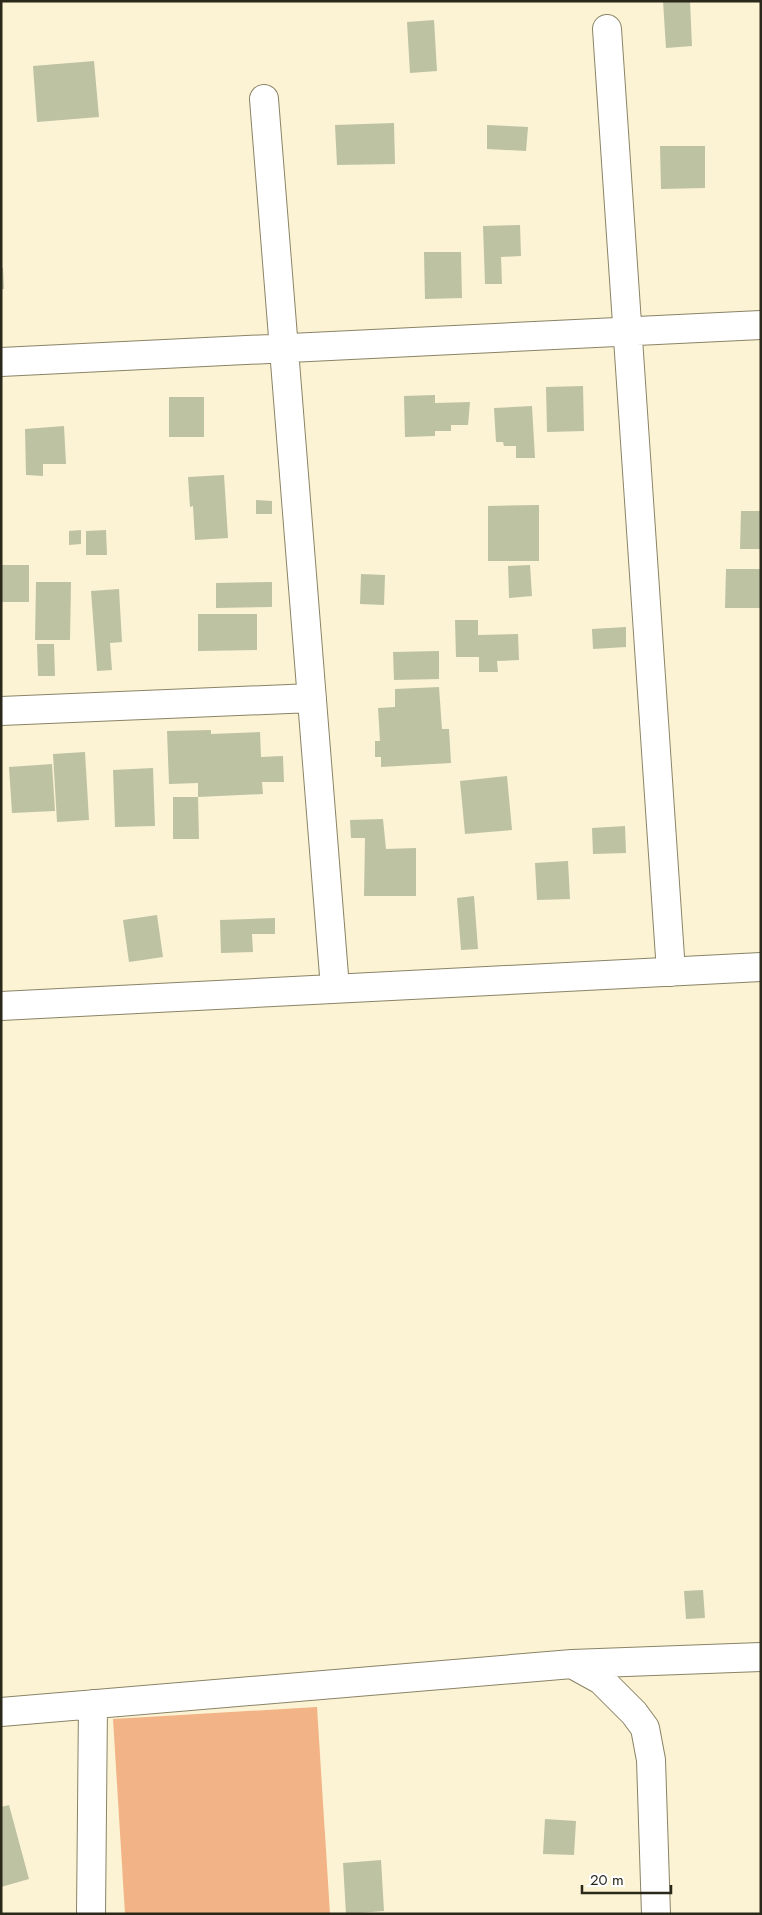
<svg xmlns="http://www.w3.org/2000/svg" width="762" height="1915" viewBox="0 0 762 1915" font-family="Jost,sans-serif">
	<style>
		.green { fill: #f2b486 }
		.building { fill: #bdc2a3 }
		.lines { fill: none; stroke-linecap: round; stroke-linejoin: round }
		.minor-casing { stroke: #8a8366; stroke-width: 30 }
		.minor { stroke: #fff; stroke-width: 28 }
	</style>
	<rect width="100%" height="100%" fill="#fbf3d3"/>
	<path class="green" d="M 317,1707 L 330,1914 L 125,1914 L 113,1719 Z"/>
	<path class="building" d="M 663,1 L 690,1 L 692,46 L 666,48 Z
		M 434,20 L 437,71 L 410,73 L 407,22 Z
		M 94,61 L 99,117 L 37,122 L 33,66 Z
		M 394,123 L 395,164 L 337,165 L 335,125 Z
		M 487,125 L 528,127 L 526,151 L 487,149 Z
		M 660,146 L 705,146 L 705,188 L 661,189 Z
		M 520,225 L 521,256 L 501,257 L 502,284 L 485,284 L 483,226 Z
		M 424,252 L 461,252 L 462,298 L 425,299 Z
		M 1,268 L 3,268 L 4,289 L 1,289 Z
		M 583,386 L 584,431 L 547,432 L 546,387 Z
		M 435,395 L 435,403 L 470,402 L 468,425 L 451,425 L 451,431 L 435,431 L 435,436 L 405,437 L 404,396 Z
		M 169,397 L 204,397 L 204,437 L 169,437 Z
		M 532,406 L 535,458 L 516,458 L 516,446 L 504,446 L 503,442 L 496,442 L 494,408 Z
		M 64,426 L 66,464 L 43,464 L 43,476 L 26,475 L 25,429 Z
		M 224,475 L 228,538 L 195,540 L 193,506 L 190,507 L 188,477 Z
		M 256,500 L 272,501 L 272,514 L 256,514 Z
		M 539,505 L 539,561 L 488,561 L 488,506 Z
		M 741,511 L 761,511 L 761,549 L 740,549 Z
		M 81,530 L 81,544 L 69,545 L 69,531 Z
		M 106,530 L 107,555 L 86,555 L 86,531 Z
		M 1,565 L 29,565 L 29,602 L 1,602 Z
		M 530,565 L 532,596 L 509,598 L 508,566 Z
		M 726,569 L 761,569 L 761,608 L 725,608 Z
		M 361,574 L 385,575 L 384,605 L 360,604 Z
		M 36,582 L 71,582 L 70,640 L 35,640 Z
		M 272,582 L 272,607 L 216,608 L 216,583 Z
		M 119,589 L 122,642 L 110,643 L 112,670 L 97,671 L 91,591 Z
		M 198,614 L 257,614 L 257,650 L 198,651 Z
		M 455,620 L 478,620 L 478,635 L 518,634 L 519,660 L 497,661 L 498,672 L 479,672 L 479,657 L 456,657 Z
		M 626,627 L 626,647 L 593,649 L 592,629 Z
		M 37,644 L 54,644 L 55,676 L 38,676 Z
		M 439,651 L 439,679 L 394,680 L 393,652 Z
		M 439,687 L 442,729 L 449,729 L 451,763 L 381,767 L 381,757 L 375,757 L 375,741 L 380,741 L 378,708 L 395,707 L 395,689 Z
		M 211,730 L 211,734 L 260,732 L 261,757 L 283,756 L 284,782 L 262,782 L 263,794 L 198,797 L 198,783 L 169,784 L 167,731 Z
		M 85,752 L 89,820 L 57,822 L 53,754 Z
		M 52,764 L 55,811 L 12,813 L 9,767 Z
		M 153,768 L 155,826 L 115,827 L 113,770 Z
		M 507,776 L 512,830 L 465,834 L 460,781 Z
		M 173,797 L 198,797 L 199,839 L 173,839 Z
		M 383,819 L 386,849 L 416,848 L 416,896 L 364,896 L 365,838 L 351,838 L 350,820 Z
		M 625,826 L 626,853 L 593,854 L 592,828 Z
		M 568,861 L 570,899 L 537,900 L 535,863 Z
		M 474,896 L 478,949 L 461,950 L 457,898 Z
		M 157,915 L 163,957 L 129,962 L 123,920 Z
		M 275,918 L 275,934 L 252,934 L 253,952 L 221,953 L 220,920 Z
		M 703,1590 L 705,1618 L 686,1619 L 684,1591 Z
		M 9,1805 L 29,1879 L 1,1887 L 1,1807 Z
		M 545,1819 L 576,1821 L 574,1855 L 543,1854 Z
		M 381,1860 L 384,1911 L 346,1914 L 343,1863 Z"/>
	<g class="lines">
		<defs>
			<path id="minor" d="M 607,29 L 671,972
				M 264,99 L 335,988
				M 1,362 L 761,325
				M 1,711 L 312,698
				M 1,1006 L 761,967
				M 572,1664 L 601,1680 L 634,1713 L 645,1728 L 651,1760 L 656,1914
				M 1,1712 L 572,1664 L 761,1657
				M 91,1914 L 93,1704"/>
		</defs>
		<use href="#minor" class="minor-casing"/>
		<use href="#minor" class="minor"/>
	</g>
	<rect width="762" height="1915" fill="none" stroke="#2a271b" stroke-width="5"/>
	<path d="M582 1885v8h89v-8" fill="none" stroke="#2a271b" stroke-width="2.5"/>
	<text x="590" y="1885" font-size="15" fill="#2a271b" stroke="#ffffff" stroke-width="4" paint-order="stroke">20 m</text>
</svg>
